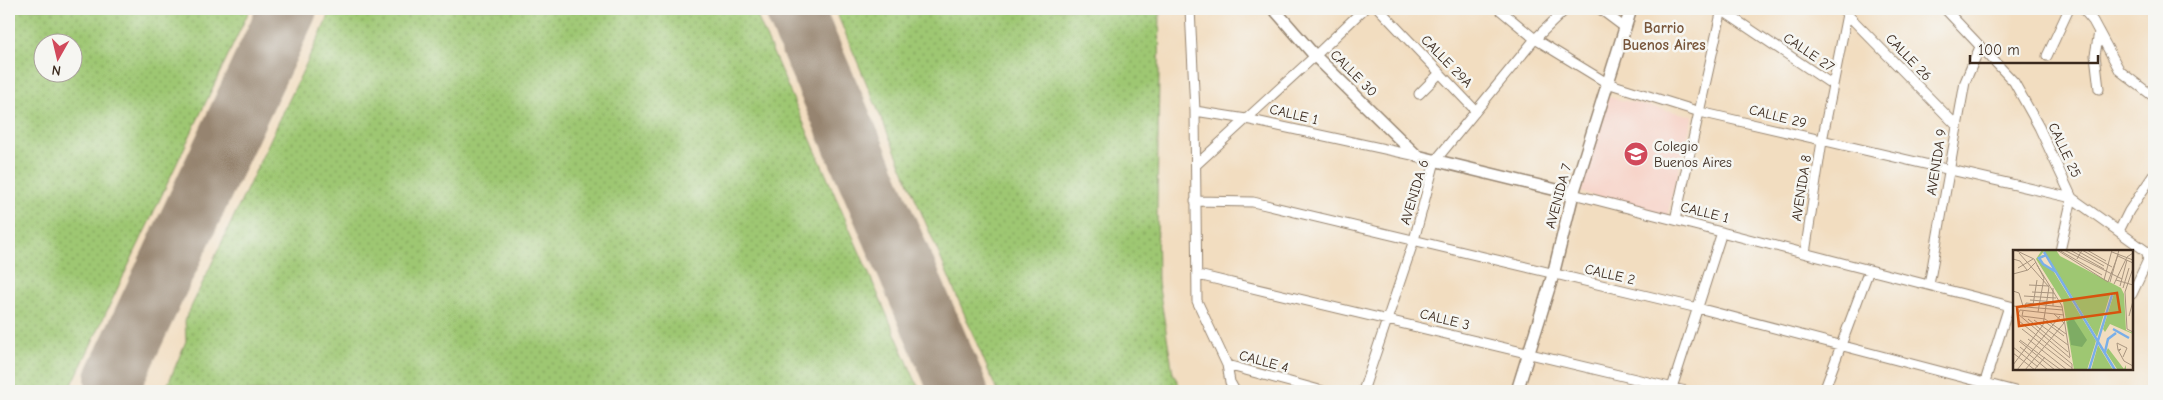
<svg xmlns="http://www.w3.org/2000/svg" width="2163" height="400" viewBox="0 0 2163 400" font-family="'Comic Neue',sans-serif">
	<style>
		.built { fill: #f7d1c6 }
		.grass { fill: url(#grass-dots); stroke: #6c7848; fill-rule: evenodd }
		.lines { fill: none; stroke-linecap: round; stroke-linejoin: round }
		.runway { stroke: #96846f; stroke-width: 58 }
		.minor-casing { stroke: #96846f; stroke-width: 11 }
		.tertiary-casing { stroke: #96846f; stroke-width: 14 }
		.minor { stroke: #fff; stroke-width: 9 }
		.tertiary { stroke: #fff; stroke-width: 11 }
		.labels { text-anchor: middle; stroke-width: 5; stroke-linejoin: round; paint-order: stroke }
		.street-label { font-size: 14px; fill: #3b2a1e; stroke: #f6f6f2 }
		.poi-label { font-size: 14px; fill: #3b2a1e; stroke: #f6f6f2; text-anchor: start }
		.neighbourhood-label { font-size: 15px; font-weight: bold; fill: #78563b; stroke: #f6f6f2 }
		.inset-river { fill: none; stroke: #7aafe8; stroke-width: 2.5 }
		.inset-road { fill: none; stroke: #a9957f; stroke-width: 1 }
		.view { fill: #d7540e; fill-opacity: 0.15; stroke: #d7540e; stroke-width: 2.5 }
		.inset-edge { fill: none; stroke: #3b2a1e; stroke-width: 2.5 }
	</style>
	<defs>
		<pattern id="grass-dots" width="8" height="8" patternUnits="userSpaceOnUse" patternTransform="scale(1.25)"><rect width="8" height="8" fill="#9ec772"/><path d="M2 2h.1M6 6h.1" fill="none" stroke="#82a25d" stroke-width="1.8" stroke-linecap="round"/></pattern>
	</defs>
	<rect width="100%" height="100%" fill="#f6f6f2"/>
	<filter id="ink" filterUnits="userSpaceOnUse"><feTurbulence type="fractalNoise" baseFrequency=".02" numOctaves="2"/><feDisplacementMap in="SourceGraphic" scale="10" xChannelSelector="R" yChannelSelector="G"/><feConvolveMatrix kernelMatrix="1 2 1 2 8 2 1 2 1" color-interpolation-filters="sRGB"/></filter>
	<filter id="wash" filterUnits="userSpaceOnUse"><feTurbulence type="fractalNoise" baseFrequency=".0096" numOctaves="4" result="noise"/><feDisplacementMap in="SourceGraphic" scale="20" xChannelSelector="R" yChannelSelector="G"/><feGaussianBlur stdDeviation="1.12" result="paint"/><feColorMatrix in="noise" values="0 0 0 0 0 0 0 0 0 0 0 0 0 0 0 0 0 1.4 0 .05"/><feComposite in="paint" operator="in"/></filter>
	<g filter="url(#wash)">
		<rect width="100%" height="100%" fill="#f2ddc0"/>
		<path class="built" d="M 1603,96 L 1693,116 L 1667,216 L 1580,192 Z"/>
		<path class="grass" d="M 9,9 L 250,9 L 69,391 L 9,391 ZM 42,42 L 72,42 L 72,72 L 42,72 Z
			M 332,9 L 754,9 L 920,391 L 165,391 L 186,341 L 185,320 Z
			M 835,9 L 1160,9 L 1157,208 L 1158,282 L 1173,373 L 1182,391 L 997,391 Z"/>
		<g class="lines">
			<path class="runway" d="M 794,9 L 959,391
				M 114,379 L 288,9"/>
		</g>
	</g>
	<g filter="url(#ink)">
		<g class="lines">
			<defs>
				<path id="minor" d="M 1190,9 L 1195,111 L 1197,301 L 1227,365 L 1230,382 L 1235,391
					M 1379,9 L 1475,110
					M 1499,9 L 1535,39 L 1607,83 L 1700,112 L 2072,198 L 2060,251
					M 1600,9 L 1624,27
					M 1720,9 L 1833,85
					M 1945,9 L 2014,82 L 2039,127 L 2072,198 L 2146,251 L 2148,256 L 2147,262 L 2132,294
					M 2083,9 L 2093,21 L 2120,71 L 2154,97
					M 1844,11 L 1956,125
					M 2099,32 L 2095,55 L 2099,89
					M 2047,56 L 2069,9
					M 1419,94 L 1440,73
					M 1195,111 L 1246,119 L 1417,156
					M 1196,165 L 1315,56 L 1364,9
					M 1573,194 L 2014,307
					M 1195,201 L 1253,202 L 1698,308 L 2015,391
					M 1675,220 L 1722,9
					M 2119,231 L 2129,211 L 2154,174
					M 1805,253 L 1822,141 L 1848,9
					M 1198,275 L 1686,391
					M 1929,285 L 1965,82 L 1980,47
					M 1227,365 L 1323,391
					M 1363,391 L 1414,240 L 1435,161 L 1535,39 L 1566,9
					M 1671,391 L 1722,232
					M 1824,391 L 1869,270
					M 1982,391 L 2009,306"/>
				<path id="tertiary" d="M 1274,9 L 1315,56 L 1417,156 L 1573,194
					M 1517,391 L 1553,275 L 1573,194 L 1631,9"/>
			</defs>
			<use href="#minor" class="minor-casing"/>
			<use href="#tertiary" class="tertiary-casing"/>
			<use href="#minor" class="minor"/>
			<use href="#tertiary" class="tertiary"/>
		</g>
	</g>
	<defs>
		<symbol id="school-disc" viewBox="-11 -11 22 22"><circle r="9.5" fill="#d1495b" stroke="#f6f6f2"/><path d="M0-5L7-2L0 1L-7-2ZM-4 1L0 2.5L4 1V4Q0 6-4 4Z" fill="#fff"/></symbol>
	</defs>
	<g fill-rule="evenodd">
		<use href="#school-disc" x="1622" y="140" width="28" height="28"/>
	</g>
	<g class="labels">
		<g class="street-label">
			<text transform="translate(1809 52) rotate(34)" y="5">CALLE 27</text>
			<text transform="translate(1909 57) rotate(46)" y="5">CALLE 26</text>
			<text transform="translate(1447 61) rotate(46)" y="5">CALLE 29A</text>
			<text transform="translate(1354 73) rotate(45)" y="5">CALLE 30</text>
			<text transform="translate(1294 114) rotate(13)" y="5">CALLE 1</text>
			<text transform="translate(1778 116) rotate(14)" y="5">CALLE 29</text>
			<text transform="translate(2065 150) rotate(65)" y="5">CALLE 25</text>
			<text transform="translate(1936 162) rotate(-81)" y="5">AVENIDA 9</text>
			<text transform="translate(1801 188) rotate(-81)" y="5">AVENIDA 8</text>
			<text transform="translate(1414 192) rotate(-73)" y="5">AVENIDA 6</text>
			<text transform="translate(1558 196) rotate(-75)" y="5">AVENIDA 7</text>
			<text transform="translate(1705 212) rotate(14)" y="5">CALLE 1</text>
			<text transform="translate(1610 274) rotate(13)" y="5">CALLE 2</text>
			<text transform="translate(1445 319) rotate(14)" y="5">CALLE 3</text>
			<text transform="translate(1264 361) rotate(15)" y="5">CALLE 4</text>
		</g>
		<g class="poi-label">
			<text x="1654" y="151">Colegio<tspan x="1654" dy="16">Buenos Aires</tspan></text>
		</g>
		<g class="neighbourhood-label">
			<text x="1664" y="33">Barrio<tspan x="1664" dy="17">Buenos Aires</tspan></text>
		</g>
	</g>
	<g transform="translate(2013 250)">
		<rect width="120" height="120" fill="#f2ddc0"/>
		<path d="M 29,0 L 43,0 L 47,6 L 108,38 L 111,44 L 113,80 L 120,83 L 119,100 L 120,84 L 97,74 L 92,82 L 90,79 L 101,43 L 97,45 L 84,87 L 31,1 L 25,9 L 41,22 L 83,91 L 74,120 L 61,120 L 50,52 L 23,9 ZM 85,95 L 100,120 L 78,120 ZM 95,98 L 111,119 L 113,115 L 113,120 L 104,119 L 93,102 Z" fill="#9ec772"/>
		<path d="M 60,68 L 74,90 L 69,97 L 58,95 L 54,72 Z" fill="#7eac64"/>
		<path class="inset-river" d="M 31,2 L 102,120M 33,5 L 26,8 L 30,14 L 43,22M 100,79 L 116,88M 92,102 L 95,89 L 103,83M 76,120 L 99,45"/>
		<path class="inset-road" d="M 2,0 L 21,9 L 31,28 L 25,62M 44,0 L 95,32 L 105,5M 46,0 L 89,25M 51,0 L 109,29M 57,0 L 91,19M 63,0 L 91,16M 74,0 L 93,11M 99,2 L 120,10M 105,6 L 120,13M 0,9 L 7,11 L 14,20M 64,9 L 69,0 L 99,17M 24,15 L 49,56 L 57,107M 5,18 L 20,9M 0,24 L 15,20 L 23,12M 91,30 L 99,0M 103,30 L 120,35M 97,32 L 106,0M 101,34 L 114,7 L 120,3M 16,35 L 36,36M 107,36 L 114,10M 40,38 L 40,56M 110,38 L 116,18M 0,41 L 6,43 L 10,56M 19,42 L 41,43M 112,42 L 114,79 L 120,82M 112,42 L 120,18M 11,46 L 43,48M 17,50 L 42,52M 20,55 L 24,30M 0,56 L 50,60M 12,58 L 13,53 L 49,57M 10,61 L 9,66 L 32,69 L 53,84M 51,65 L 7,60 L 5,64 L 57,108M 116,66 L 120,51M 15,69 L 55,102M 21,70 L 55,95M 6,71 L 59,114 L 59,120M 31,71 L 51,86M 9,79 L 59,118M 15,89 L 54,120M 7,90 L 48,120M 6,91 L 42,120M 0,97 L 25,117M 7,97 L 35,120M 105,100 L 104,93 L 114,98 L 110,107M 106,101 L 108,99 L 105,100 L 111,111 L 120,116M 0,103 L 22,120M 0,115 L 30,75 L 36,37 L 6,3M 4,120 L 47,66M 12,120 L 51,73 L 41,64M 21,120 L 32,107"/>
		<path class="view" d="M 104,43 L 107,62 L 6,76 L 4,57 Z"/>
		<rect width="120" height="120" class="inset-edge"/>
	</g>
	<rect width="2163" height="400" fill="none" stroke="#f6f6f2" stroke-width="30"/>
	<g transform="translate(58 58) rotate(188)"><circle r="24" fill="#f6f6f2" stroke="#aba49d"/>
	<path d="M0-4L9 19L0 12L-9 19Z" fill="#d1495b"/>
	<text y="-8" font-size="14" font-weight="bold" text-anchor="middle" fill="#3b2a1e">N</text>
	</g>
	<path d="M1970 55v8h128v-8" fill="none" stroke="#3b2a1e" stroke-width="2.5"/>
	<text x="1978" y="55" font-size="15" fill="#3b2a1e" stroke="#f6f6f2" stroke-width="4" paint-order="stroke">100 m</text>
</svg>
